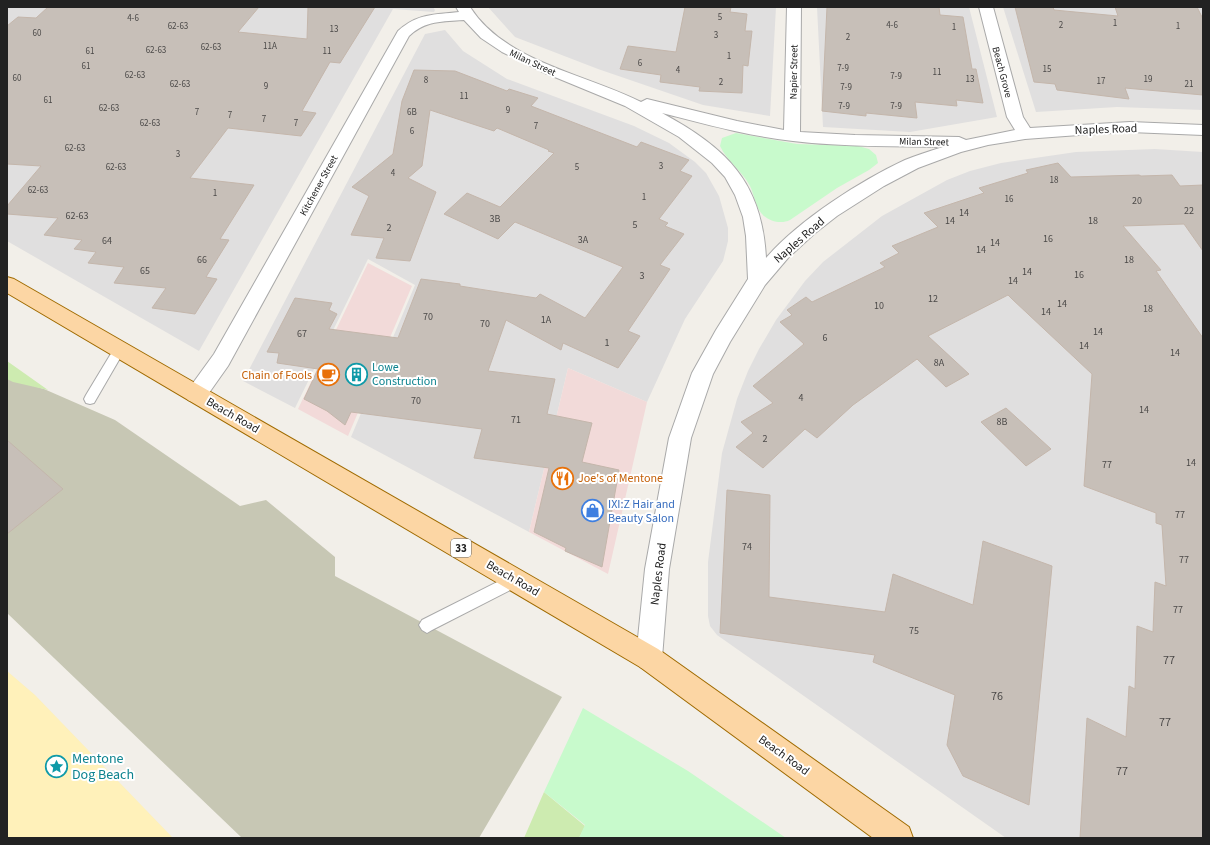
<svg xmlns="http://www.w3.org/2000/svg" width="1210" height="845" viewBox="0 0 1210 845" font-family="'Source Sans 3',sans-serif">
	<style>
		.residential { fill: #e0dfdf }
		.commercial { fill: #f2dad9 }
		.construction { fill: #c7c7b4 }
		.grass { fill: #cdebb0 }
		.sand { fill: #fff1ba }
		.park { fill: #c8facc }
		.building { fill: #c7bfb8; stroke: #c4b6ab }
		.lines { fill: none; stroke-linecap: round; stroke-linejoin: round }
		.lane-casing { stroke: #a9a9a9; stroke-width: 2 }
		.street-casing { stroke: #a9a9a9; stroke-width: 2 }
		.primary-casing { stroke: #a06b00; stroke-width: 2 }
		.lane { fill: #fff; fill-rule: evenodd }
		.street { fill: #fff; fill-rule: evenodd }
		.primary { fill: #fcd6a4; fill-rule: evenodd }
		.labels { text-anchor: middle; stroke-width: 4; stroke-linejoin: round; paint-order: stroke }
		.far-number-label { font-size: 9px; fill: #4b4948 }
		.far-street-label { font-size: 10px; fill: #222; stroke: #fff }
		.number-label { font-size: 10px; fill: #4b4948 }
		.shield { fill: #fff; stroke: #646464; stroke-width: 1 }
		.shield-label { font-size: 11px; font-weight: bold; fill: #222 }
		.street-label { font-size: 12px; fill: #222; stroke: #fff }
		.culture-label { font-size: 12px; fill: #0d838f; stroke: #fff; text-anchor: start }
		.food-label { font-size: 12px; fill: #c56008; stroke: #fff; text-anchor: end }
		.shop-label { font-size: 12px; fill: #366cbe; stroke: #fff; text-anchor: start }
		.near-number-label { font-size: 12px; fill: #4b4948 }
		.near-culture-label { font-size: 14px; fill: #0d838f; stroke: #fff; text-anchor: start }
	</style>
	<rect width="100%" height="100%" fill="#f2efe9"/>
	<path class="residential" d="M 7,7 L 433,7 L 435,10 L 434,12 L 393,9 L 199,351 L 7,241 Z
		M 488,7 L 776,7 L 770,116 L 703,105 L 598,69 L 515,37 Z
		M 817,7 L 969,7 L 997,117 L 910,132 L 823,127 Z
		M 1003,7 L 1203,7 L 1203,110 L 1117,107 L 1036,112 Z
		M 445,30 L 463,51 L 507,79 L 634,126 L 669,143 L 695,162 L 706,173 L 719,196 L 728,228 L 728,241 L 723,261 L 685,319 L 647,402 L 568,368 L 529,532 L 351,437 L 415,285 L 368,259 L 295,408 L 243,381 L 425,34 Z
		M 1155,149 L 1203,152 L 1203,838 L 1006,838 L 717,635 L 710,626 L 708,616 L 708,562 L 722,453 L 737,399 L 748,371 L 759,349 L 776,320 L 805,281 L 823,262 L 882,216 L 947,180 L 970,171 L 1001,163 L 1076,152 Z"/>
	<path class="commercial" d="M 368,263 L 412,286 L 348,436 L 298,409 Z
		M 568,368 L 647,402 L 608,574 L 529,532 Z"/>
	<path class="construction" d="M 7,378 L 44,389 L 115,420 L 240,506 L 266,500 L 335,557 L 335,576 L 562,697 L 479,838 L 242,838 L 7,613 Z"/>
	<path class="grass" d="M 7,361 L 48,390 L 13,382 L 7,379 Z
		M 544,792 L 585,826 L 579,838 L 524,838 Z"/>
	<path class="sand" d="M 7,671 L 35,695 L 173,838 L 7,838 Z"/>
	<path class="park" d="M 736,133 L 797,144 L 858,146 L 869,149 L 876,155 L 878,163 L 869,170 L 837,188 L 790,220 C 782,224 771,222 764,216 C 756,210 754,194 750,186 C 742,171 727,161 720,146 L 722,138 Z
		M 583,708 L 688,771 L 786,838 L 579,838 L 585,825 L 544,792 Z"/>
	<path class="building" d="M 48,7 L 259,7 L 238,32 L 307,39 L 308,7 L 375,7 L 340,63 L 330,62 L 302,111 L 316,113 L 301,136 L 228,128 L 190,178 L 254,185 L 220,239 L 229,240 L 206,277 L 217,279 L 195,314 L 152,308 L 166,288 L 114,283 L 124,267 L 88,263 L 96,252 L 74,249 L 82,240 L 44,235 L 58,218 L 7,214 L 7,206 L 41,166 L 7,164 L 7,26 L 18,17 L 36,18 Z
		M 685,7 L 731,7 L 730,12 L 747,14 L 745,31 L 752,31 L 748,66 L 743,65 L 742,93 L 699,91 L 700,87 L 660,82 L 661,75 L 620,69 L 628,46 L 676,52 Z
		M 827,7 L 939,7 L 940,15 L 963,17 L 972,69 L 976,69 L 983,103 L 956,100 L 957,106 L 915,102 L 917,118 L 866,113 L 866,116 L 822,111 Z
		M 1015,7 L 1053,7 L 1054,10 L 1118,16 L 1115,7 L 1197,7 L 1203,19 L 1203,95 L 1125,88 L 1129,99 L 1057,90 L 1055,84 L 1034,82 Z
		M 414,70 L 455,71 L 507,91 L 509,89 L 538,98 L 531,106 L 637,147 L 641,142 L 689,160 L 680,171 L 692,176 L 659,219 L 668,223 L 665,226 L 684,234 L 660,265 L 670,269 L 628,331 L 640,336 L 618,368 L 563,343 L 561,350 L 506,320 L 488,371 L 555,379 L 547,414 L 592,423 L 582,462 L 619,470 L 602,567 L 565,551 L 566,548 L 534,532 L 549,468 L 474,458 L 482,429 L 351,412 L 345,425 L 327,411 L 304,399 L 318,369 L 277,363 L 279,353 L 267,352 L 295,298 L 332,303 L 329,310 L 337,314 L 329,329 L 398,338 L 421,279 L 460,284 L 460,286 L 536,298 L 540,294 L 585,318 L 623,267 L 515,222 L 498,239 L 444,214 L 467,193 L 500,207 L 554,153 L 548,151 L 549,150 L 497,128 L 494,131 L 430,110 L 422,166 L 408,178 L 436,192 L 410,261 L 376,258 L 384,238 L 351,235 L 369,196 L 352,187 L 393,154 L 402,101 Z
		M 1058,163 L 1071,177 L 1139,175 L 1141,176 L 1172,175 L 1180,186 L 1203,185 L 1203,251 L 1184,224 L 1123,226 L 1161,270 L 1156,271 L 1203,338 L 1203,838 L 1080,838 L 1087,718 L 1126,737 L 1129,686 L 1135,689 L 1137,626 L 1153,632 L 1155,582 L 1166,586 L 1162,525 L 1156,523 L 1156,513 L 1084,486 L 1092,374 L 1012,299 L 1008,295 L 928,336 L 969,374 L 946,387 L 917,359 L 853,405 L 817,438 L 805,429 L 763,468 L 736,447 L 753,433 L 741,422 L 773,403 L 753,386 L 804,344 L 780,322 L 792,315 L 787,310 L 806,297 L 812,302 L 885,267 L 880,263 L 899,253 L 892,246 L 938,227 L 924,213 L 984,193 L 979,188 L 1028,173 L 1026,170 Z
		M 1006,408 L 1051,449 L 1026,466 L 981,422 Z
		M 7,440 L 63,489 L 7,534 Z
		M 727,490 L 770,495 L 769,597 L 885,612 L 893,574 L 973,605 L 983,541 L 1052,566 L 1029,805 L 963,776 L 947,745 L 955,695 L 873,662 L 875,655 L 720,633 Z"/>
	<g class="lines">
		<defs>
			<path id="lane" d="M 119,345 L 123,347 L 125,350 L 123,353 L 94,403 L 90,404 L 86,403 L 84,399 L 86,395 L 115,347 Z
				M 517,572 L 522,574 L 524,579 L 522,584 L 432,630 L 427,633 L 422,630 L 419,625 L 422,620 Z"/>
			<path id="street" d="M 456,7 L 470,7 C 505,62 586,74 641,102 L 647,99 L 737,121 L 784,130 L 787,7 L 801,7 L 800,132 L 855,135 L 959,137 L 966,140 L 1015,130 L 1007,117 L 979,7 L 993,7 L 1023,117 L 1030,128 L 1130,122 L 1203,125 L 1203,135 L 1130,132 L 1079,135 L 1025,139 L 988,145 L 961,152 L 918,168 L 884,186 L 837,216 L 814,234 L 788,258 L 765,285 L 730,342 L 713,374 L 691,438 L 669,569 L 662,658 L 658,667 L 649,671 L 640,667 L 636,658 L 645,569 L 669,438 L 692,373 L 716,330 L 748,279 L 746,236 L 743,217 L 735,195 L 725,177 L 712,163 L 679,137 L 625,106 L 545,73 L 502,52 L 481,38 L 464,20 C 442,22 426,20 409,36 L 228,366 L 204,400 L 196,403 L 188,400 L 185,394 L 214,354 L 398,31 C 418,13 434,15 459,12 ZM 662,113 C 705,124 748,136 793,141 C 843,147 893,146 943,147 C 930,151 917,155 905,160 C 860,181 799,220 766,258 C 762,181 726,148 662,113 Z"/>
			<path id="primary" d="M 7,277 L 14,279 L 658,649 L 909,827 L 913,838 L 873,838 L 640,667 L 7,293 Z"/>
		</defs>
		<use href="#lane" class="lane-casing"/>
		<use href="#street" class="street-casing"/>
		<use href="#primary" class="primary-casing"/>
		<use href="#lane" class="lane"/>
		<use href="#street" class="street"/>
		<use href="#primary" class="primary"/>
	</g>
	<defs>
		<symbol id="building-ring" viewBox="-11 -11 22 22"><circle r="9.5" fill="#fff" stroke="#0f9aa8" stroke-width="1.5"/><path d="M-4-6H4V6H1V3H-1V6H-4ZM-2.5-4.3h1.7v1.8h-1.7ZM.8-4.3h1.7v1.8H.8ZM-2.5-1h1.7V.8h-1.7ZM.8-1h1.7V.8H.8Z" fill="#0f9aa8"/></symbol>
		<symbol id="cafe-ring" viewBox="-11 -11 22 22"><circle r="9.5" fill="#fff" stroke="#e8710a" stroke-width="1.5"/><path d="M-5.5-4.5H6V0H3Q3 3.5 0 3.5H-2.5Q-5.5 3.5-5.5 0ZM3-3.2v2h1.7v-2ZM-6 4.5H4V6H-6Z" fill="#e8710a"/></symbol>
		<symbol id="restaurant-ring" viewBox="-11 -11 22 22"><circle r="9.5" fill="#fff" stroke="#e8710a" stroke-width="1.5"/><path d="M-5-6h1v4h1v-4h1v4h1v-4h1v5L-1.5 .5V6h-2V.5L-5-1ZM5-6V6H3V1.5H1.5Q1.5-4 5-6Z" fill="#e8710a"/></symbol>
		<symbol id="shop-ring" viewBox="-11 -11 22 22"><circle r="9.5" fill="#fff" stroke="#3f7fe0" stroke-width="1.5"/><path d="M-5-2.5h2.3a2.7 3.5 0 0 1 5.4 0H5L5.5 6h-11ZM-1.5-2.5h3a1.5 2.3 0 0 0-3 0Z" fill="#3f7fe0"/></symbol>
		<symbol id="sight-ring" viewBox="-11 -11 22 22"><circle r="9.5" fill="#fff" stroke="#0f9aa8" stroke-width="1.5"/><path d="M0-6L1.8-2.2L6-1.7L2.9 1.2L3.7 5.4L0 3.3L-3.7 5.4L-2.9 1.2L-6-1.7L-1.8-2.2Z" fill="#0f9aa8"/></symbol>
	</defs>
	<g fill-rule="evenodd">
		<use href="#building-ring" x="344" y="362" width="25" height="25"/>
		<use href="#cafe-ring" x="316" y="362" width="25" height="25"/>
		<use href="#restaurant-ring" x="550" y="466" width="25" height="25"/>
		<use href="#shop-ring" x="580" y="498" width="25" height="25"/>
		<use href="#sight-ring" x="44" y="754" width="25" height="25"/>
	</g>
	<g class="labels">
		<g class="far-number-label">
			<text x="720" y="20">5</text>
			<text x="133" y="21">4-6</text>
			<text x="1115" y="26">1</text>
			<text x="892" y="28">4-6</text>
			<text x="1061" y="28">2</text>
			<text x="178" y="29">62-63</text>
			<text x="1178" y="29">1</text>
			<text x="954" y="30">1</text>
			<text x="334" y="32">13</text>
			<text x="37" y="36">60</text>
			<text x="716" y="38">3</text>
			<text x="848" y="40">2</text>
			<text x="270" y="49">11A</text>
			<text x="211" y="50">62-63</text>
			<text x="156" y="53">62-63</text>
			<text x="90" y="54">61</text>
			<text x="327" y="54">11</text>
			<text x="729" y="59">1</text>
			<text x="640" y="66">6</text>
			<text x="86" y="69">61</text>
			<text x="843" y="71">7-9</text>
			<text x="1047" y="72">15</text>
			<text x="678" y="73">4</text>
			<text x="937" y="75">11</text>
			<text x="135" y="78">62-63</text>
			<text x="896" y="79">7-9</text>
			<text x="17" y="81">60</text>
			<text x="970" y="82">13</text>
			<text x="1148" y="82">19</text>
			<text x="426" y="83">8</text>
			<text x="1101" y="84">17</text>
			<text x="721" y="85">2</text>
			<text x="180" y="87">62-63</text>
			<text x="1189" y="87">21</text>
			<text x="266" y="89">9</text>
			<text x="846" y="90">7-9</text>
			<text x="464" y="99">11</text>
			<text x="48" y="103">61</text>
			<text x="844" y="109">7-9</text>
			<text x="896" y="109">7-9</text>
			<text x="109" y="111">62-63</text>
			<text x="508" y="113">9</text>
			<text x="197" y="115">7</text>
			<text x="412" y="115">6B</text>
			<text x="230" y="118">7</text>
			<text x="264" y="122">7</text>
			<text x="150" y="126">62-63</text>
			<text x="296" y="126">7</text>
			<text x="536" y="129">7</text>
			<text x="412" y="134">6</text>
			<text x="75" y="151">62-63</text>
			<text x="178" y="157">3</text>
			<text x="661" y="169">3</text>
			<text x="116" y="170">62-63</text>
			<text x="577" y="170">5</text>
			<text x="393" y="176">4</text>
			<text x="1054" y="183">18</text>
			<text x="38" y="193">62-63</text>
			<text x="215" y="196">1</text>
			<text x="644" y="200">1</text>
			<text x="1009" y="202">16</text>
		</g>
		<g class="far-street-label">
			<text transform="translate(533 62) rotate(25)" y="4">Milan Street</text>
			<text transform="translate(793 72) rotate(-89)" y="4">Napier Street</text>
			<text transform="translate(1003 72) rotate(75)" y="4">Beach Grove</text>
			<text transform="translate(924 141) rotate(1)" y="4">Milan Street</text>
			<text transform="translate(318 185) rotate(-61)" y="4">Kitchener Street</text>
		</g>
		<g class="number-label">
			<text x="1137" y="204">20</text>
			<text x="1189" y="214">22</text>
			<text x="964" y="216">14</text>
			<text x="77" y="219">62-63</text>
			<text x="495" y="222">3B</text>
			<text x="950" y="224">14</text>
			<text x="1093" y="224">18</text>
			<text x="635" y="228">5</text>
			<text x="389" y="231">2</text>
			<text x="1048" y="242">16</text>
			<text x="583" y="243">3A</text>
			<text x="107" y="244">64</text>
			<text x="995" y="246">14</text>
			<text x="981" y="253">14</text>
			<text x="202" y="263">66</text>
			<text x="1129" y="263">18</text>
			<text x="145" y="274">65</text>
			<text x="1027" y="275">14</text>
			<text x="1079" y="278">16</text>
			<text x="642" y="279">3</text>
			<text x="1013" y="284">14</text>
			<text x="933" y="302">12</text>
			<text x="1062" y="307">14</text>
			<text x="879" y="309">10</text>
			<text x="1148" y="312">18</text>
			<text x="1046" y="315">14</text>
			<text x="428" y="320">70</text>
			<text x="546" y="323">1A</text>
			<text x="485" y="327">70</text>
			<text x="1098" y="335">14</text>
			<text x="302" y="337">67</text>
			<text x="825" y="341">6</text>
			<text x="607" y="346">1</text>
			<text x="1084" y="349">14</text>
			<text x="1175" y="356">14</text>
			<text x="939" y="366">8A</text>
			<text x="801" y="401">4</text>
			<text x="416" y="404">70</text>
			<text x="1144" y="413">14</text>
			<text x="516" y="423">71</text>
			<text x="1002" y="425">8B</text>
			<text x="765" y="442">2</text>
			<text x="1191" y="466">14</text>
			<text x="1107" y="468">77</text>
			<text x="1180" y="518">77</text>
			<text x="747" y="550">74</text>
			<text x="1184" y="563">77</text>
			<text x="1178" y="613">77</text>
			<text x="914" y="634">75</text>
		</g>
		<rect class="shield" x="451" y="539" width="20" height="18" rx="3"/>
		<g class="shield-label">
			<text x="461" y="552">33</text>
		</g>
		<g class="street-label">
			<text transform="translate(1106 129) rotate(-2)" y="4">Naples Road</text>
			<text transform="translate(799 240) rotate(-41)" y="4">Naples Road</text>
			<text transform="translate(233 415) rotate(30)" y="4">Beach Road</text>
			<text transform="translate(658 574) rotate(-83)" y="4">Naples Road</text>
			<text transform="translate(513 578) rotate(30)" y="4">Beach Road</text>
			<text transform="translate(784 755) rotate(36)" y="4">Beach Road</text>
		</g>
		<g class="culture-label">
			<text x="372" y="371">Lowe<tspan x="372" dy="14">Construction</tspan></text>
		</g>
		<g class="food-label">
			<text x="312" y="379">Chain of Fools</text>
			<text x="578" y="482" text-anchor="start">Joe's of Mentone</text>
		</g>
		<g class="shop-label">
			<text x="608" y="508">IXI:Z Hair and<tspan x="608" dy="14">Beauty Salon</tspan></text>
		</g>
		<g class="near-number-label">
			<text x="1169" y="664">77</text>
			<text x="997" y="700">76</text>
			<text x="1165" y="726">77</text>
			<text x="1122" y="775">77</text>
		</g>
		<g class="near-culture-label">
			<text x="72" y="763">Mentone<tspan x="72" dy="16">Dog Beach</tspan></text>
		</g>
	</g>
	<rect width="1210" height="845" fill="none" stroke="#222222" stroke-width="16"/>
</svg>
